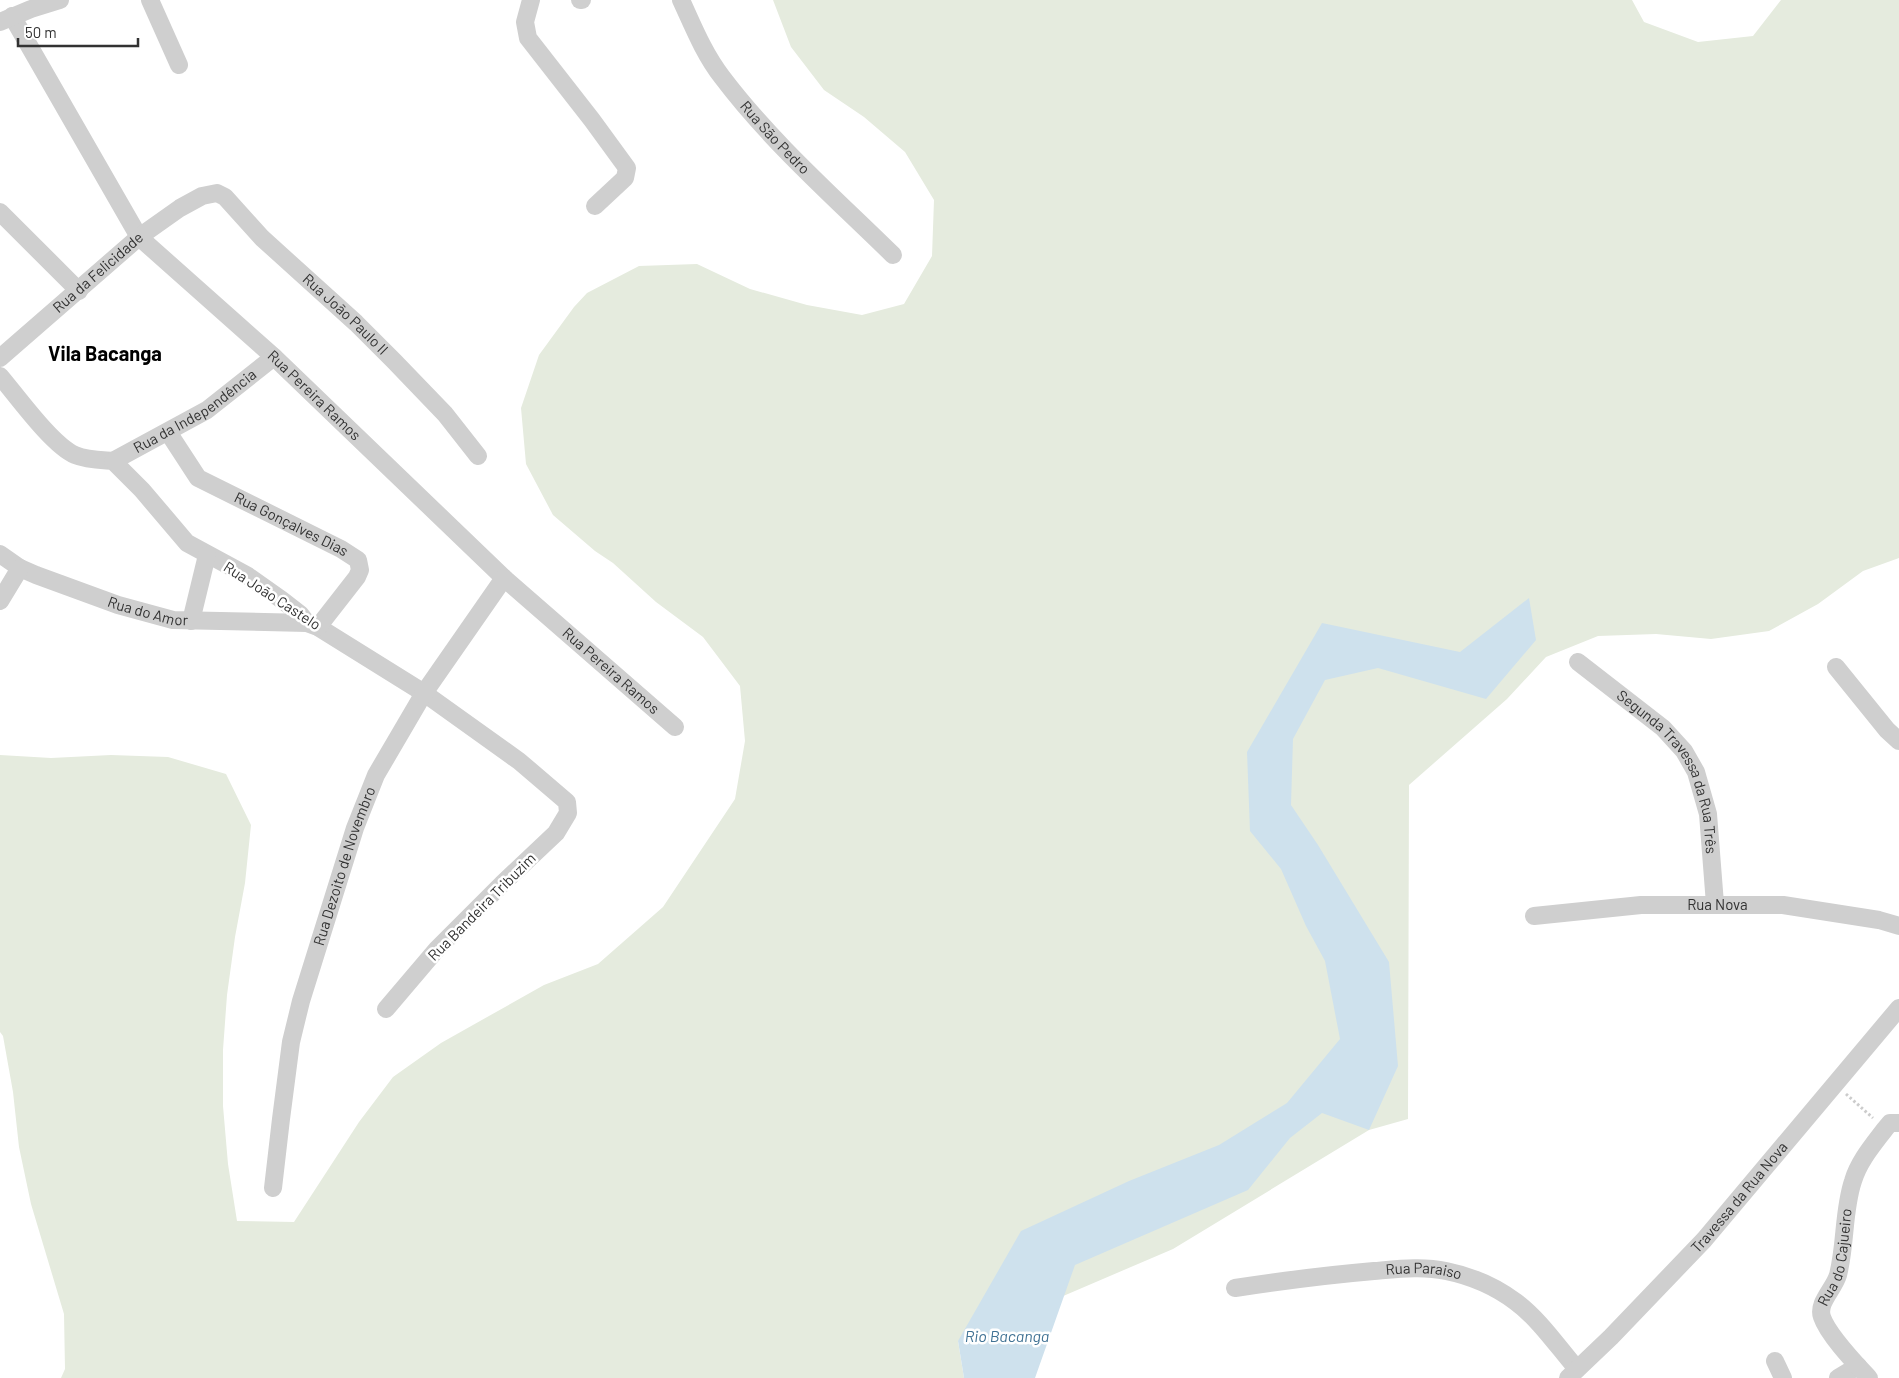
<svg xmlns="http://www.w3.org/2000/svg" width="1899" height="1378" viewBox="0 0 1899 1378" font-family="Barlow,sans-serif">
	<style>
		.green { fill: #e5ebde }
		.water { fill: #cee1ed }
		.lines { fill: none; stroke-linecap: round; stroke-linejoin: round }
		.path { stroke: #ccc; stroke-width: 3; stroke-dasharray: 2.5 2.5; stroke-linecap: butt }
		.minor { stroke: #cfcfcf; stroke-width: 18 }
		.labels { text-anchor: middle; stroke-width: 5; stroke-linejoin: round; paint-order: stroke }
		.street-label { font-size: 15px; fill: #323232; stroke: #fff }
		.water-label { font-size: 16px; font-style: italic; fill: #407294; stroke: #fff }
		.district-label { font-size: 20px; font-weight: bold; fill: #000; stroke: #fff }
	</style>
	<rect width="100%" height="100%" fill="#fff"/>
	<path class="green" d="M 773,0 L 1632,0 L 1644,22 L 1698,42 L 1753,36 L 1781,0 L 1899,0 L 1899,558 L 1863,571 L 1818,604 L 1769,631 L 1711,639 L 1656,634 L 1598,636 L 1546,657 L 1507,699 L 1409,785 L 1408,1119 L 1369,1130 L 1173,1249 L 958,1341 L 964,1378 L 61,1378 L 65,1369 L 64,1314 L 31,1204 L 19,1147 L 13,1092 L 3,1036 L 0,1032 L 0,755 L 51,758 L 111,755 L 168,757 L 226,774 L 251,825 L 245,883 L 235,937 L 227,995 L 223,1050 L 223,1106 L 228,1164 L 237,1221 L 294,1222 L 359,1122 L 393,1077 L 441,1043 L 544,985 L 598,964 L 663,907 L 735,799 L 745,741 L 740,686 L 703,637 L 656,602 L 613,563 L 595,551 L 553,515 L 526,464 L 521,408 L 539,355 L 574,307 L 587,293 L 639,266 L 697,264 L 750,289 L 807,305 L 862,315 L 904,304 L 932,256 L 934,200 L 905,152 L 864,117 L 824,90 L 791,47 Z"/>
	<path class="water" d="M 1529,598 L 1536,640 L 1486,699 L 1378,668 L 1325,680 L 1293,739 L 1291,805 L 1318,845 L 1389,962 L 1398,1066 L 1369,1130 L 1322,1113 L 1290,1138 L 1248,1190 L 1075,1265 L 1035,1378 L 964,1378 L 958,1341 L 1021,1231 L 1129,1181 L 1219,1145 L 1287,1103 L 1340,1039 L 1325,961 L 1306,926 L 1281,869 L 1250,831 L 1247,752 L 1322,623 L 1460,652 Z"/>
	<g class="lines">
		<path class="path" d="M 1846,1094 L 1873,1118"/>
		<g class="minor">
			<path d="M 150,0 L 179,65"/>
			<path d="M 531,0 L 525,22 L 528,38 L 592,120 L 627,168 L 625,178 L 595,206"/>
			<path d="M 580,0 L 582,0"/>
			<path id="s1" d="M 681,0 C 693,26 704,54 722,77 C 771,142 835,198 893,255"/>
			<path id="s2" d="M 12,16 L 139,237 L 274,357 L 504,578 L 675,727"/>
			<path d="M 0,22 L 31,9 L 60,0"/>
			<path d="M 0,212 L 79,291"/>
			<path id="s3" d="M 0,358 L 139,237 L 180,208 L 202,196 L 217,193 L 225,197 L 262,238 L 356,323 L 394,361 L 445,414 L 478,456"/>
			<path d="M 0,376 C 17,396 52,445 75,455 C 87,460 100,460 113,461 L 142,490 L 187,543 L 248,576 L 282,600 L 300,614 L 307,623 L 318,627 L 424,693 L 519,761 L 567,802 L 568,813 L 556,833 L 502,884 L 437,949 L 386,1009"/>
			<path id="s4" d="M 168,432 L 198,478 L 341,549 L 358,560 L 360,570 L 357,577 L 318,627"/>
			<path id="s5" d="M 113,461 L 207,410 L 274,357"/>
			<path id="s6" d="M 0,554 L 20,568 L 36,575 L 118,605 L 173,620 L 307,623"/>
			<path d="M 0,601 L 20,568"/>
			<path d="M 191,621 L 207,555"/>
			<path id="s7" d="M 1578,662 L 1663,728 L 1684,751 L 1696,772 L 1708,814 L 1715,904"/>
			<path d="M 1836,667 L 1887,730 L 1899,741"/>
			<path id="s8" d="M 1534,916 L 1641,905 L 1783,905 L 1879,920 L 1899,926"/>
			<path id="s9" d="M 273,1188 L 281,1119 L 291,1042 L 301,1001 L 355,828 L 376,775 L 424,693 L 504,578"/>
			<path id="s10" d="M 1235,1288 C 1281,1281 1327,1275 1374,1271 C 1398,1269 1423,1266 1446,1271 C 1471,1276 1496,1287 1516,1302 C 1539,1319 1558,1347 1577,1369"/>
			<path d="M 1775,1361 L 1783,1378"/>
			<path id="s11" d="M 1568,1378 L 1611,1337 L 1704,1240 L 1899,1008"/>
			<path d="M 1838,1378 L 1858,1366"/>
			<path id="s12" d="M 1869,1378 C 1856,1364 1828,1335 1822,1317 C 1817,1303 1834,1289 1838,1275 C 1846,1244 1843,1211 1853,1181 C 1859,1161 1873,1145 1885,1129 L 1890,1123 L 1899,1123"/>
		</g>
	</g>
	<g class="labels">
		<g class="street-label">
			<text dy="5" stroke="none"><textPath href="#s1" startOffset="168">Rua São Pedro</textPath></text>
			<text dy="5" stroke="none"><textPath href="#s3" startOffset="130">Rua da Felicidade</textPath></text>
			<text dy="5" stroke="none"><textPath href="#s3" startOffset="452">Rua João Paulo II</textPath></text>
			<text dy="5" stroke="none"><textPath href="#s2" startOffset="491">Rua Pereira Ramos</textPath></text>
			<text dy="5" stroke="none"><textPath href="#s5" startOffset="96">Rua da Independência</textPath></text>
			<text dy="5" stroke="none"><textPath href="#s4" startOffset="159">Rua Gonçalves Dias</textPath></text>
			<text transform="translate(272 596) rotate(33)" y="5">Rua João Castelo</text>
			<text dy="5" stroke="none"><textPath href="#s6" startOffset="160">Rua do Amor</textPath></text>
			<text dy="5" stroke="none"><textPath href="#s2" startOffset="896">Rua Pereira Ramos</textPath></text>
			<text dy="5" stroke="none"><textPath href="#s7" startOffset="149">Segunda Travessa da Rua Três</textPath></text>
			<text dy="5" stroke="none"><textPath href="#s9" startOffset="331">Rua Dezoito de Novembro</textPath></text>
			<text dy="5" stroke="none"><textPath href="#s8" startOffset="184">Rua Nova</textPath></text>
			<text transform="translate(482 907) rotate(-45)" y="5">Rua Bandeira Tribuzim</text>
			<text dy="5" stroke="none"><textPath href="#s11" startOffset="249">Travessa da Rua Nova</textPath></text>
			<text dy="5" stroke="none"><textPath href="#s12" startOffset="140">Rua do Cajueiro</textPath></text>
			<text dy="5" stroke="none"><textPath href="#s10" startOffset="190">Rua Paraiso</textPath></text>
		</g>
		<g class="water-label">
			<text x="1007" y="1342">Rio Bacanga</text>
		</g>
		<g class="district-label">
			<text x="105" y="361">Vila Bacanga</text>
		</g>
	</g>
	<path d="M18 38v8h120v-8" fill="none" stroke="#323232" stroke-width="2.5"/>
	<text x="25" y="38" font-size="15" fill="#323232" stroke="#ffffff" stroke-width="4" paint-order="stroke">50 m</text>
</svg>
